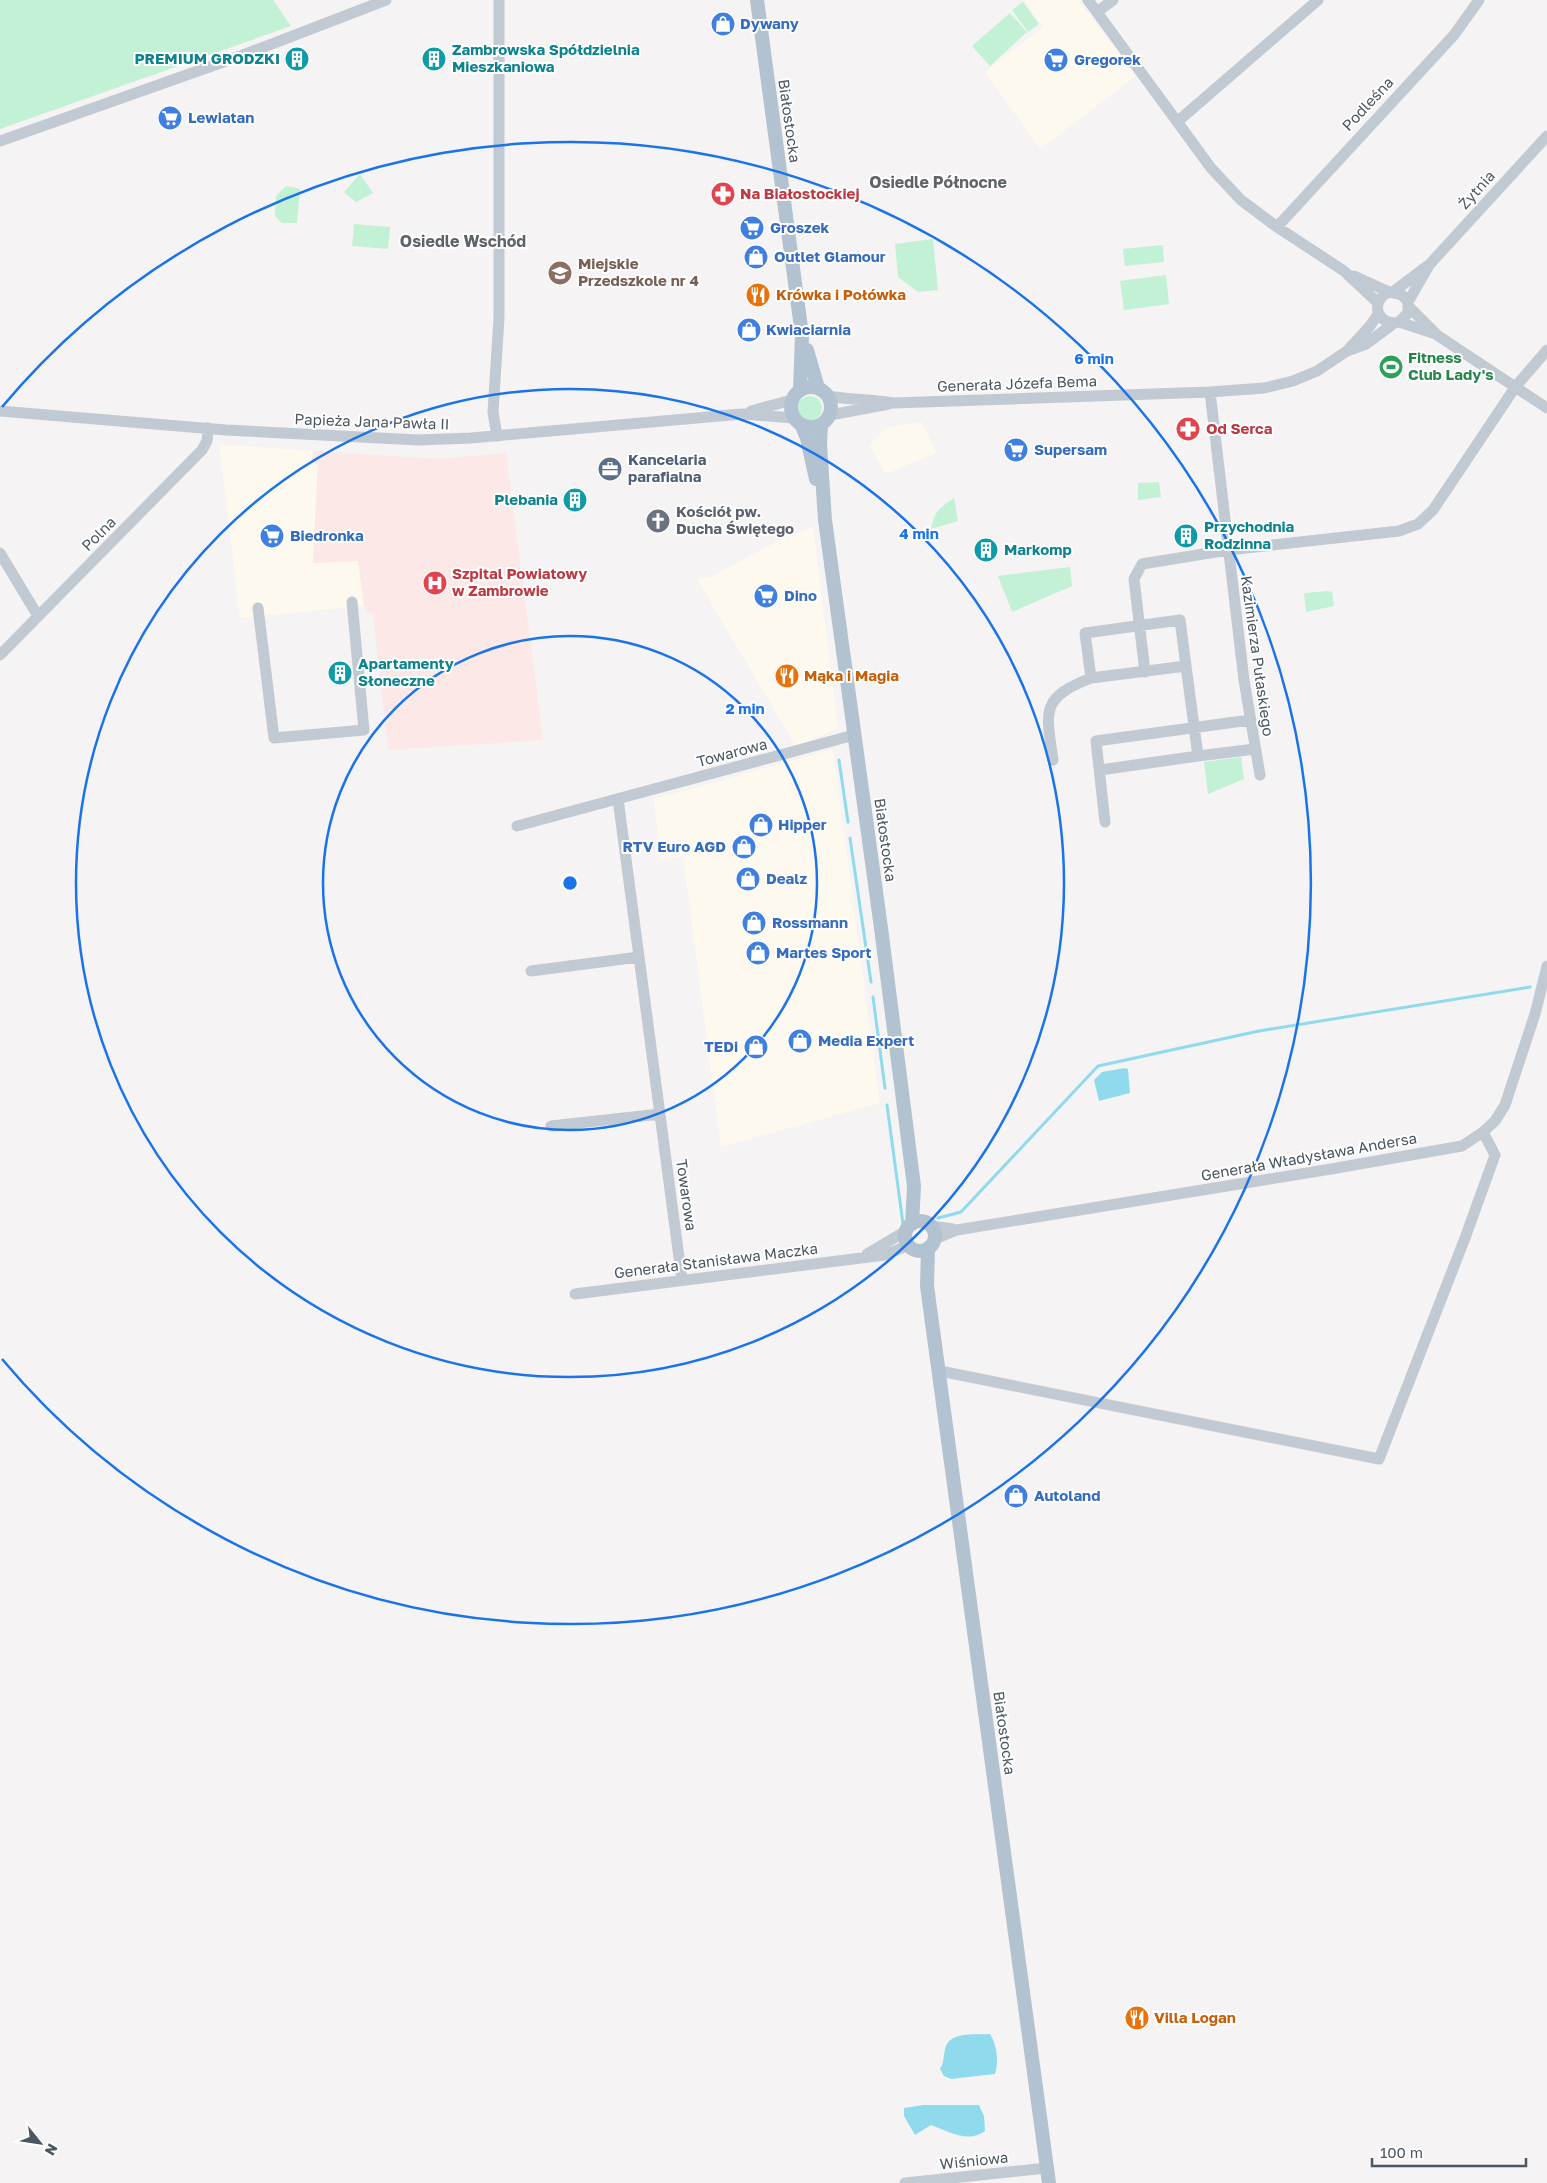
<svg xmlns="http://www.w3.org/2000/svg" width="1547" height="2183" viewBox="0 0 1547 2183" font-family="'Golos Text',sans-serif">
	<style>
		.commercial { fill: #fdf9ef }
		.medical { fill: #fce8e6 }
		.green { fill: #c3f1d5 }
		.water { fill: #90daee }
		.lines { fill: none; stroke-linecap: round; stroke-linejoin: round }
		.stream { stroke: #90daee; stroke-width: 3 }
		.minor { stroke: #c1cad2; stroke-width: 11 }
		.major { stroke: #b3c2d1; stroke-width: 14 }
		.ring { fill: none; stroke: #1a73e8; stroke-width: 2.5 }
		.labels { text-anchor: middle; stroke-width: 4; stroke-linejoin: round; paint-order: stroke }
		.shop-label { font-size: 15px; font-weight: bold; fill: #366cbe; stroke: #fff; text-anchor: start }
		.culture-label { font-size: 15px; font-weight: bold; fill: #0d838f; stroke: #fff; text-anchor: start }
		.street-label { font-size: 15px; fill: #4a5661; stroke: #fff }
		.health-label { font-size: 15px; font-weight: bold; fill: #be3a42; stroke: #fff; text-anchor: start }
		.education-label { font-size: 15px; font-weight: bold; fill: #785e54; stroke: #fff; text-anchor: start }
		.food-label { font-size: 15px; font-weight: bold; fill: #c56008; stroke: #fff; text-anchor: start }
		.leisure-label { font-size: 15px; font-weight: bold; fill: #27864d; stroke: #fff; text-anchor: start }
		.service-label { font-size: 15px; font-weight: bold; fill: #4e5e75; stroke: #fff; text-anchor: start }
		.worship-label { font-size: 15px; font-weight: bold; fill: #5b616d; stroke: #fff; text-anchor: start }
		.neighbourhood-label { font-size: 16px; font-weight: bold; fill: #5f6368; stroke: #fff }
		.centre { fill: #1a73e8; stroke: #fff; stroke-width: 2.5 }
		.ring-label { font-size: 15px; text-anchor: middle; font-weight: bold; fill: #1a73e8; stroke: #fff; stroke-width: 4; stroke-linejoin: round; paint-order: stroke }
	</style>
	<rect width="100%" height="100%" fill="#f5f3f3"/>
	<path class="commercial" d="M 1024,0 L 1078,0 L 1136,76 L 1040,149 L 985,72 L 1043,27 Z
		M 922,422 L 936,453 L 886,474 L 869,446 L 885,428 Z
		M 219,444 L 313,451 L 312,462 L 318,465 L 313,563 L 358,561 L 364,606 L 240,618 Z
		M 813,527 L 838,728 L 796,747 L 697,579 L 710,577 L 782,539 Z
		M 833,749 L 880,1103 L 721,1147 L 683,856 L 661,861 L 654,799 Z"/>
	<path class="medical" d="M 313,451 L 439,459 L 506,453 L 543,740 L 388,750 L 373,613 L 366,612 L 364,606 L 358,561 L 313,563 L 318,465 L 312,462 Z"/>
	<path class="green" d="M 0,0 L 273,0 L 291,26 L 0,129 Z
		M 1023,2 L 1039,24 L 1028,32 L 1012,10 Z
		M 1010,13 L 1027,32 L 990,66 L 972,46 Z
		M 360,174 L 373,193 L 356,202 L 344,192 Z
		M 286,186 L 300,189 L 297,223 L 282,223 L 275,216 L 276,196 Z
		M 354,224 L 390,227 L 388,249 L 352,246 Z
		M 933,239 L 938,290 L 918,292 L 898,277 L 895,244 Z
		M 1163,245 L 1164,262 L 1125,266 L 1123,249 Z
		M 1166,275 L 1169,304 L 1124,310 L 1120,281 Z
		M798 408a12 12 0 1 1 24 0a12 12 0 1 1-24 0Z
		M 1159,482 L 1161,497 L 1138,500 L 1138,483 Z
		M 954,498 L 958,521 L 931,529 C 935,510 939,509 954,498 Z
		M 1070,567 L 1072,586 L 1012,612 L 998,576 Z
		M 1328,591 L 1332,592 L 1334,606 L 1306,612 L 1304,593 Z
		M 1241,757 L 1244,779 L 1208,794 L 1204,762 Z"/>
	<path class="water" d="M 1125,1068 L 1128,1069 L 1130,1093 L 1099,1101 L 1094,1080 L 1102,1072 Z
		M 990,2034 C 997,2045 999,2062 995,2074 L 951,2079 L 944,2076 L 940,2069 C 945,2061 943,2054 946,2046 C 952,2031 977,2035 990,2034 Z
		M 924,2105 L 979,2105 L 984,2116 L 985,2131 C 968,2144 948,2131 931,2125 L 915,2135 L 904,2116 L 904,2108 Z"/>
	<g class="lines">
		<path class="stream" d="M 839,760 L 848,822
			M 850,838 L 871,982
			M 873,997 L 885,1088
			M 887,1105 L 903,1224
			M 938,1218 L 961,1212 L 1098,1066 L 1259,1031 L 1530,987"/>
		<path class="minor" d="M 1088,0 L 1211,168 L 1241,200 L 1277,227 L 1344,271 L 1378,303
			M 1097,12 L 1113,0
			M 1177,122 L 1318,0
			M 0,141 L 243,55 L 386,0
			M 1277,227 L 1454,35 L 1479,0
			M 1354,276 L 1389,292
			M 1393,292 L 1430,264 L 1547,136
			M 1408,302 L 1428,267
			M 1409,307 L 1437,335 L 1547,408
			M 1399,322 L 1408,313 L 1408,302 L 1402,295 L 1389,292 C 1369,301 1377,327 1399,322 L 1436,334
			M 1348,350 L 1370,326 L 1378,314
			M 1210,392 L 1244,680 L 1260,775
			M 828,396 C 850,400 872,399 893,403 L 1210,392 L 1264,388 L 1293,381 L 1317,371 L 1347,351 L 1366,344 L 1393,324
			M 0,411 L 226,430 L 418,440 L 471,438 L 742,414 L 793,418
			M 751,411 L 792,400
			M 830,415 L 889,404
			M 497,436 L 493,412 L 499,318 L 499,0
			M 0,553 L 38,616
			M 258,608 L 274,738 L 364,730 L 352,602
			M 1180,620 L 1186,666 L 1091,678 L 1085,633 Z
			M 0,655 L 202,450 L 207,441 L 208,428
			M 1145,672 L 1134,579 L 1142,564 L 1228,550 L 1399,531 L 1418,524 L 1433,510 L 1516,386 L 1547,350
			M 1198,756 L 1255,749
			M 1053,760 C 1046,711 1040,698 1091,678
			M 1100,770 L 1198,756 L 1186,666
			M 618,799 L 682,1280
			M 1105,822 L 1096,741 L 1250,720
			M 517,826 L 854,735
			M 531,971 L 639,957
			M 551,1126 L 660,1114
			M 931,1226 L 953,1229
			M 935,1239 L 957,1230 L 1331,1169 L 1462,1146 L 1483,1132 L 1495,1121 L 1505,1105 L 1535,1014 L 1547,966
			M 867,1254 L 906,1231
			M 575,1294 L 885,1255 L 909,1245
			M 940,1371 L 1379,1459 L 1465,1238 L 1495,1155 L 1483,1132
			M 905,2183 L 1047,2168"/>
		<path class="major" d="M 757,0 L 802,335 L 800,390
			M 807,350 L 818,388
			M791 407a20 20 0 1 1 40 0a20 20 0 1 1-40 0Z
			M 821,425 L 820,445 L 825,520 L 881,928 L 914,1186 L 912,1224
			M 802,426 L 807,438 L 816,479
			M905 1236a15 15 0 1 1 30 0a15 15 0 1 1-30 0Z
			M 928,1248 L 927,1286 L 1049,2183"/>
	</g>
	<g class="ring">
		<circle cx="570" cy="883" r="247"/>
		<circle cx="570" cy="883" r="494"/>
		<path d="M2 407A741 741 0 1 1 2 1359"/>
	</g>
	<defs>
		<symbol id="shop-disc" viewBox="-11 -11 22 22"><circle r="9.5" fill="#3f7fe0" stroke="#fff"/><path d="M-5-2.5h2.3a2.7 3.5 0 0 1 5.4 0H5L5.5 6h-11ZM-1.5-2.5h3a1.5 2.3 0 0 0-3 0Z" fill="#fff"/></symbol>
		<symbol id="building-disc" viewBox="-11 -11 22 22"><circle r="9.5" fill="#0f9aa8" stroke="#fff"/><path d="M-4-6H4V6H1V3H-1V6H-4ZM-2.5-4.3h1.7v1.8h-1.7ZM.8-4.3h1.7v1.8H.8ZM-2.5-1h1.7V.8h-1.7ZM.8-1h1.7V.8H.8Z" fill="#fff"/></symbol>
		<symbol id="supermarket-disc" viewBox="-11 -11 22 22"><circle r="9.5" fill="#3f7fe0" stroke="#fff"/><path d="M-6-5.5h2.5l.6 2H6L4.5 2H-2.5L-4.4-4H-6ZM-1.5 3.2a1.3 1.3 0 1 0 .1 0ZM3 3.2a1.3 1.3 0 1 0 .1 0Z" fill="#fff"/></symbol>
		<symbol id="pharmacy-disc" viewBox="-11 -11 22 22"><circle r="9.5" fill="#e0444e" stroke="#fff"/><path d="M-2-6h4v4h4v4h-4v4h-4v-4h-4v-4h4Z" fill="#fff"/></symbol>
		<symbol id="school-disc" viewBox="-11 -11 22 22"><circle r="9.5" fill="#8d6e63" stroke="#fff"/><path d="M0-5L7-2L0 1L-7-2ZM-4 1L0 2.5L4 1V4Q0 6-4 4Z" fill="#fff"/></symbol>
		<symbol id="restaurant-disc" viewBox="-11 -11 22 22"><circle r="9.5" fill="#e8710a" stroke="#fff"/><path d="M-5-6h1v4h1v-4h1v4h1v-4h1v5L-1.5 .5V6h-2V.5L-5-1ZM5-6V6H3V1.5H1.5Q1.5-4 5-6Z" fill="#fff"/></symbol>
		<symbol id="stadium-disc" viewBox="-11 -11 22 22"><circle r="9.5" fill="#2e9e5b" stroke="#fff"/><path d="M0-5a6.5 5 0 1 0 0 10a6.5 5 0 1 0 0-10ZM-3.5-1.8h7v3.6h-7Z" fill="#fff"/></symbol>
		<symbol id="office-disc" viewBox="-11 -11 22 22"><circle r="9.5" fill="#5c6f8a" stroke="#fff"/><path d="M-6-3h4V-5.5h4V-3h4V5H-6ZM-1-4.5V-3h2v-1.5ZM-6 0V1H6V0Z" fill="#fff"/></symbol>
		<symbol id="church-disc" viewBox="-11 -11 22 22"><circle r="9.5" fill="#6b7280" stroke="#fff"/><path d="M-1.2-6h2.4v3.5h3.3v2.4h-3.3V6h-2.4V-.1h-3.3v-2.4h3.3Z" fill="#fff"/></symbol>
		<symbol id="hospital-disc" viewBox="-11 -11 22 22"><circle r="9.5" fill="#e0444e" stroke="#fff"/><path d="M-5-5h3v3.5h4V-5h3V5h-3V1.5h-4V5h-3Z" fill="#fff"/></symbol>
	</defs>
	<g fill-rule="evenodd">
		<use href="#shop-disc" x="709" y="10" width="28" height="28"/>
		<use href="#building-disc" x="283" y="45" width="28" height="28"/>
		<use href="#building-disc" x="420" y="45" width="28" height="28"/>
		<use href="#supermarket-disc" x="1042" y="46" width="28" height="28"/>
		<use href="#supermarket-disc" x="156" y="104" width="28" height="28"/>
		<use href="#pharmacy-disc" x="709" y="180" width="28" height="28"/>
		<use href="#supermarket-disc" x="738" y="214" width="28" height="28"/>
		<use href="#shop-disc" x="742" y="243" width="28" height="28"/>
		<use href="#school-disc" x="546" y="259" width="28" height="28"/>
		<use href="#restaurant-disc" x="744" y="281" width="28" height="28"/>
		<use href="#shop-disc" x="735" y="316" width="28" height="28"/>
		<use href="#stadium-disc" x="1377" y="353" width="28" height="28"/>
		<use href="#pharmacy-disc" x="1174" y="415" width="28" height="28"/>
		<use href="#supermarket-disc" x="1002" y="436" width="28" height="28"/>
		<use href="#office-disc" x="596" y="455" width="28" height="28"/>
		<use href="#building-disc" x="561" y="486" width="28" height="28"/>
		<use href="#church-disc" x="644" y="507" width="28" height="28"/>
		<use href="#supermarket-disc" x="258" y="522" width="28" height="28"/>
		<use href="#building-disc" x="1172" y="522" width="28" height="28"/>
		<use href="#building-disc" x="972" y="536" width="28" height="28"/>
		<use href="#hospital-disc" x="421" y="569" width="28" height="28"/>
		<use href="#supermarket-disc" x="752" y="582" width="28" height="28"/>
		<use href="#building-disc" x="326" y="659" width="28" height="28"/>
		<use href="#restaurant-disc" x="773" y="662" width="28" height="28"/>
		<use href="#shop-disc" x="747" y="811" width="28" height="28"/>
		<use href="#shop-disc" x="730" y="833" width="28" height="28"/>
		<use href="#shop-disc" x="734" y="865" width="28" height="28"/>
		<use href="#shop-disc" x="740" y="909" width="28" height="28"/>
		<use href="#shop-disc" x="744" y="939" width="28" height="28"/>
		<use href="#shop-disc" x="786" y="1027" width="28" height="28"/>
		<use href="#shop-disc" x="742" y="1033" width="28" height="28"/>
		<use href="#shop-disc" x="1002" y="1482" width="28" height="28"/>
		<use href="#restaurant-disc" x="1123" y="2004" width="28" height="28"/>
	</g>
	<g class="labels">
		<g class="shop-label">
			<text x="740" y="29">Dywany</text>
			<text x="1074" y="65">Gregorek</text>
			<text x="188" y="123">Lewiatan</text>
			<text x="770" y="233">Groszek</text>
			<text x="774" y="262">Outlet Glamour</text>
			<text x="766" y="335">Kwiaciarnia</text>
			<text x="1034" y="455">Supersam</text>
			<text x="290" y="541">Biedronka</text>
			<text x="784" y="601">Dino</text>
			<text x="778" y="830">Hipper</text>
			<text x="726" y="852" text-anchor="end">RTV Euro AGD</text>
			<text x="766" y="884">Dealz</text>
			<text x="772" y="928">Rossmann</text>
			<text x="776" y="958">Martes Sport</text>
			<text x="818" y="1046">Media Expert</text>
			<text x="738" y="1052" text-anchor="end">TEDi</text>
			<text x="1034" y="1501">Autoland</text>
		</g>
		<g class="culture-label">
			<text x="452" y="55">Zambrowska Spółdzielnia<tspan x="452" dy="17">Mieszkaniowa</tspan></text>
			<text x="280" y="64" text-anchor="end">PREMIUM GRODZKI</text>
			<text x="558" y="505" text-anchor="end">Plebania</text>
			<text x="1204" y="532">Przychodnia<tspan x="1204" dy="17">Rodzinna</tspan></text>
			<text x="1004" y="555">Markomp</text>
			<text x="358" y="669">Apartamenty<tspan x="358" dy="17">Słoneczne</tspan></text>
		</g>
		<g class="street-label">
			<text transform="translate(1368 104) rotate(-47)" y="5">Podleśna</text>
			<text transform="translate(789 121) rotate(82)" y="5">Białostocka</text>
			<text transform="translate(1477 190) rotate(-48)" y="5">Żytnia</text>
			<text transform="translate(1017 384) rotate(-2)" y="5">Generała Józefa Bema</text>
			<text transform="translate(372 422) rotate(2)" y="5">Papieża Jana Pawła II</text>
			<text transform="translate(99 534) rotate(-45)" y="5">Polna</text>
			<text transform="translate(1257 656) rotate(82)" y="5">Kazimierza Pułaskiego</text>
			<text transform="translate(732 753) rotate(-15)" y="5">Towarowa</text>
			<text transform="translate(885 840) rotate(82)" y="5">Białostocka</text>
			<text transform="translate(1309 1157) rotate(-10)" y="5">Generała Władysława Andersa</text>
			<text transform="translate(686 1195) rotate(82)" y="5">Towarowa</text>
			<text transform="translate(716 1261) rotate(-7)" y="5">Generała Stanisława Maczka</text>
			<text transform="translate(1004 1733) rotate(82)" y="5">Białostocka</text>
			<text transform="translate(974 2161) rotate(-6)" y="5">Wiśniowa</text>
		</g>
		<g class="health-label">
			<text x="740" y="199">Na Białostockiej</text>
			<text x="1206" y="434">Od Serca</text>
			<text x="452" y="579">Szpital Powiatowy<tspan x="452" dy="17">w Zambrowie</tspan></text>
		</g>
		<g class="education-label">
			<text x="578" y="269">Miejskie<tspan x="578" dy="17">Przedszkole nr 4</tspan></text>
		</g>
		<g class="food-label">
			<text x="776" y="300">Krówka i Połówka</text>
			<text x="804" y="681">Mąka i Magia</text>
			<text x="1154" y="2023">Villa Logan</text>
		</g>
		<g class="leisure-label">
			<text x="1408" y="363">Fitness<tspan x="1408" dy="17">Club Lady's</tspan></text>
		</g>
		<g class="service-label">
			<text x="628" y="465">Kancelaria<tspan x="628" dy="17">parafialna</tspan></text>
		</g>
		<g class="worship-label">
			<text x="676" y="517">Kościół pw.<tspan x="676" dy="17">Ducha Świętego</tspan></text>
		</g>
		<g class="neighbourhood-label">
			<text x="938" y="188">Osiedle Północne</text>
			<text x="463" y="247">Osiedle Wschód</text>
		</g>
	</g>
	<circle cx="570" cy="883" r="8" class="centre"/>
	<g class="ring-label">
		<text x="1094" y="364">6 min</text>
		<text x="919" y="539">4 min</text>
		<text x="745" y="714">2 min</text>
	</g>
	<g transform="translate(40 2143) rotate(120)" stroke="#ffffff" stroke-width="4" paint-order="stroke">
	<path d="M0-4L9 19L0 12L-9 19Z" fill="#4a5661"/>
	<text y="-8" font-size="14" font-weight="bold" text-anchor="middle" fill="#4a5661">N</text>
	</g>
	<path d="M1372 2158v8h154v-8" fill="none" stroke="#4a5661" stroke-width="2.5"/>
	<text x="1380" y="2158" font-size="15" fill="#4a5661" stroke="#ffffff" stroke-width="4" paint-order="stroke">100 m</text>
</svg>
